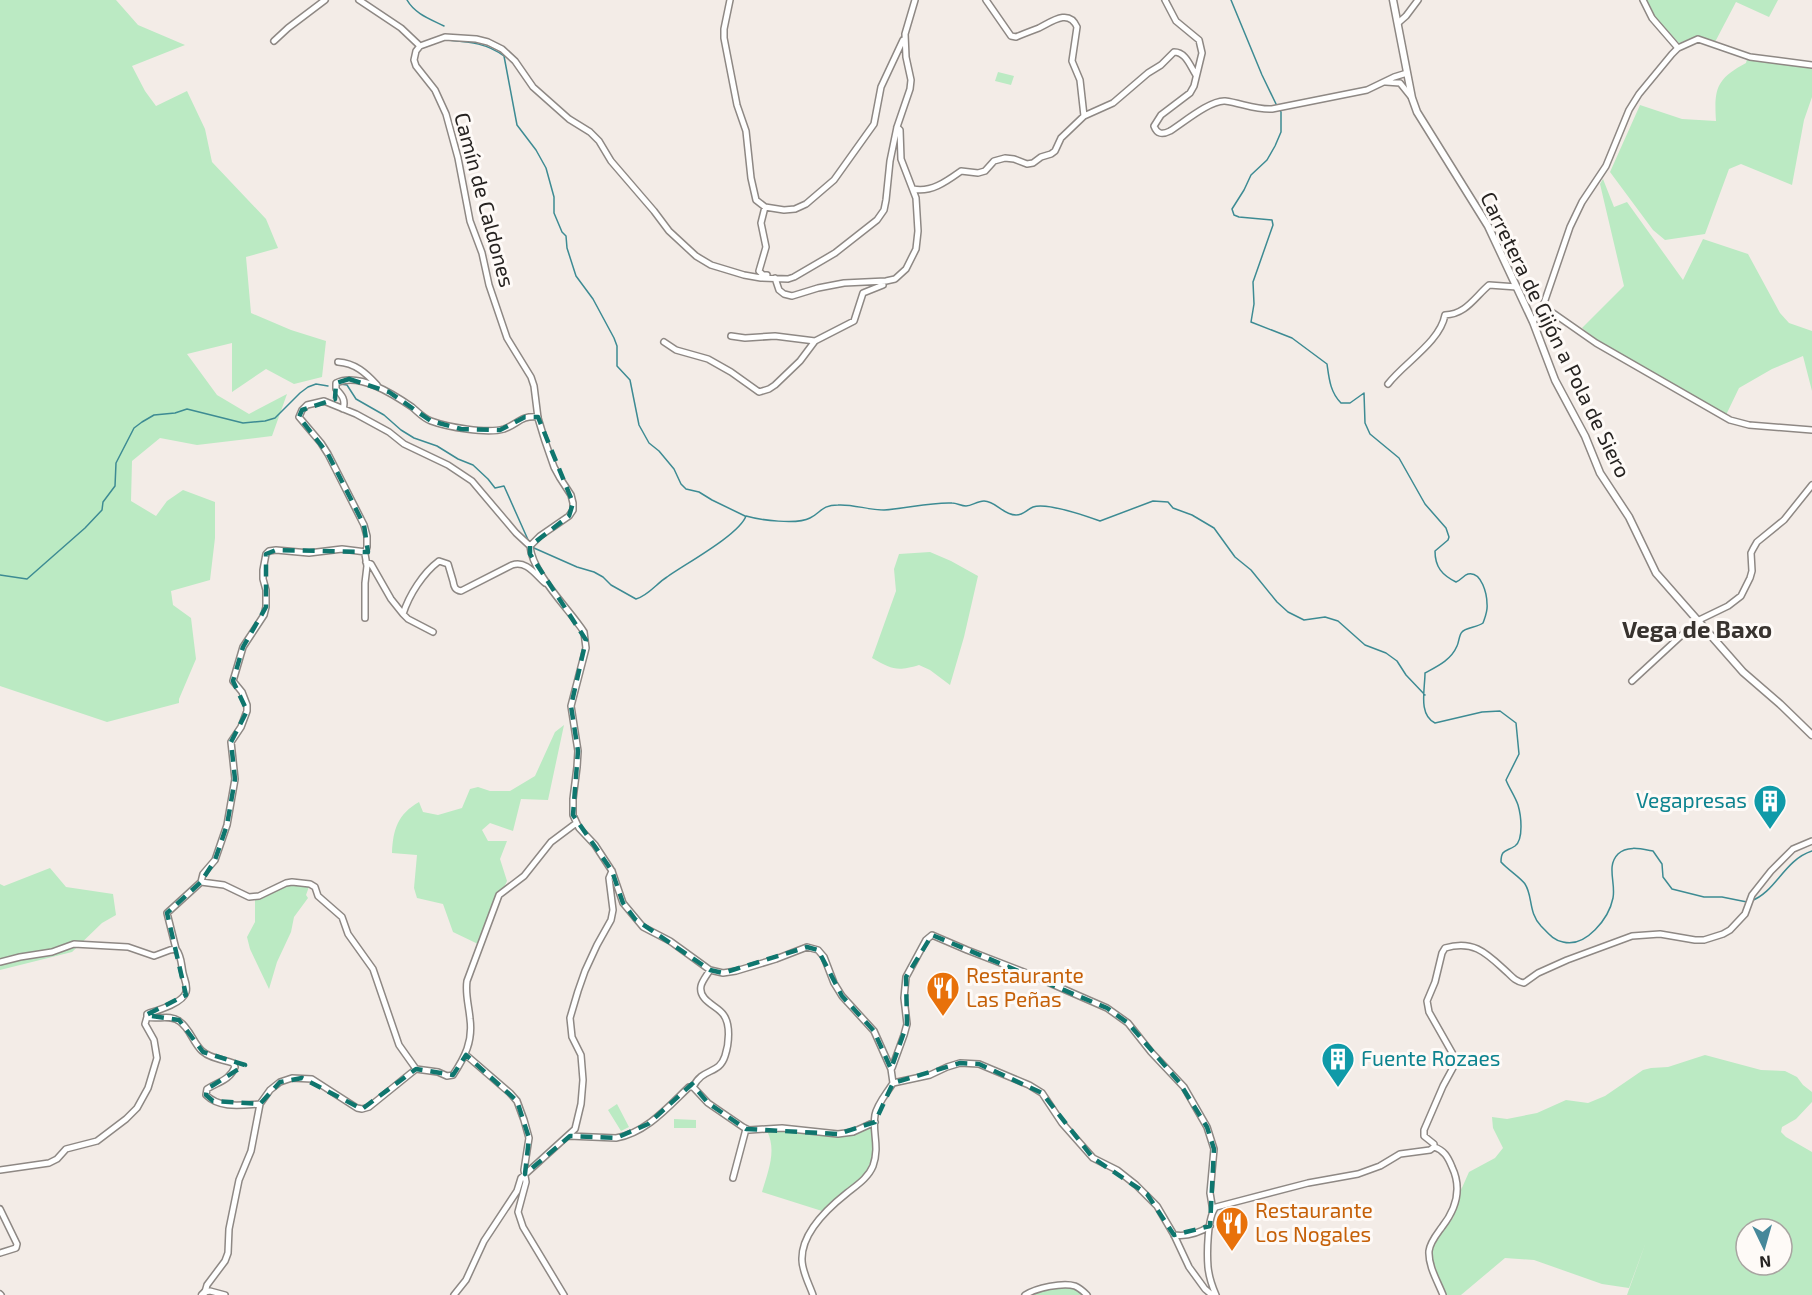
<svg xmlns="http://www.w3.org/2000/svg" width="1812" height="1295" viewBox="0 0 1812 1295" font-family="'Exo 2',sans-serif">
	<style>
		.green { fill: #bbeac3; fill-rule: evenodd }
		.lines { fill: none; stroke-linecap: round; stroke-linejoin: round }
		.stream { stroke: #3d8b93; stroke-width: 1.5 }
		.minor-casing { stroke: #8e8884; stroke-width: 8 }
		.tertiary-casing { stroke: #8e8884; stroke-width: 9 }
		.minor { stroke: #fff; stroke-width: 5 }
		.tertiary { stroke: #fff; stroke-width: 6 }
		.marked { fill: none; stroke: #0f766e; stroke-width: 4.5; stroke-dasharray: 12 8; stroke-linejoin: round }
		.labels { text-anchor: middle; stroke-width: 6; stroke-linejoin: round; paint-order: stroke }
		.street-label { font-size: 21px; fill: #262321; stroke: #fefaf7 }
		.culture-label { font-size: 21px; fill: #0d838f; stroke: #fefaf7; text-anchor: end }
		.food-label { font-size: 21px; fill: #c56008; stroke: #fefaf7; text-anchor: start }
		.quarter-label { font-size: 24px; font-weight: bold; fill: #38332f; stroke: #fefaf7 }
	</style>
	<rect width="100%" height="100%" fill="#f3ece7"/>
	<path class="green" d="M 0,0 L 116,0 L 138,25 L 185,45 L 132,66 L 145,91 L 156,106 L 187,91 L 205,129 L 212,162 L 266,219 L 278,248 L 246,257 L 251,313 L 291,330 L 326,341 L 322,377 L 294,384 L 266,369 L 232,392 L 232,343 L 187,354 L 217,395 L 249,414 L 287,394 L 272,436 L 197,445 L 160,438 L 132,461 L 131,501 L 156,516 L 167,501 L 183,490 L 215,502 L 215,538 L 210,580 L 171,591 L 173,605 L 191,618 L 196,659 L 179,699 L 179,703 L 107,722 L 0,686 Z
		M 1646,0 L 1778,0 L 1769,17 L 1736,2 L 1715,42 L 1697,36 L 1679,43 L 1654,16 Z
		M 1747,59 L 1812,67 L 1812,97 L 1804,120 L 1792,185 L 1741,164 L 1729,169 L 1705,234 L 1665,240 L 1653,230 L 1610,172 L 1640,105 L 1682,119 L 1716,121 C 1714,89 1716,79 1746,63 Z
		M 998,72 L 1014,76 L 1011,85 L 995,81 Z
		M 1603,179 L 1614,207 L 1627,202 L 1683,280 L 1703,239 L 1748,254 L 1780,313 L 1789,323 L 1812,331 L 1812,391 L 1803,356 L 1772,369 L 1739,388 L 1726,415 L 1601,343 L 1582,328 L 1624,286 L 1600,184 Z
		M 930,552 L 951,561 L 978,576 L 964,637 L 950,685 L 930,670 L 919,665 C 896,672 892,669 872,658 L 896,591 L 894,569 L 899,554 Z
		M 564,725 L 548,800 L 521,799 L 513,831 L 490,823 L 482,830 L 488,841 L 507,841 L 500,859 L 507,881 L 478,944 L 453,932 L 443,904 L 417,898 L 414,888 L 417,855 L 392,853 C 393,829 398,814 419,802 L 423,812 L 438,815 L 462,808 L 470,789 L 478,787 L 490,791 L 510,791 L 535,776 L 555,732 Z
		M 50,868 L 66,887 L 113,894 L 116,915 L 102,923 L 72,952 L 0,970 L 0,884 L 4,886 Z
		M 286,883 L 310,884 L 306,895 L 308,898 L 294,917 L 291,932 L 277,962 L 269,989 L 250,949 L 247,937 L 255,922 L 255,897 Z
		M 1705,1055 L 1761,1070 L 1785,1071 L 1797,1077 L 1803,1085 L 1812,1092 L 1812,1102 L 1796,1119 L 1782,1127 L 1781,1132 L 1786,1137 L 1812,1152 L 1812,1295 L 1627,1295 L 1646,1242 L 1629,1288 L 1602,1284 L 1534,1260 L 1505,1258 L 1461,1295 L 1445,1295 L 1433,1261 L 1431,1250 L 1437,1238 L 1453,1218 L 1459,1201 L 1461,1190 L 1469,1172 L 1495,1158 L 1503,1148 L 1493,1128 L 1492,1117 L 1507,1119 L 1537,1113 L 1566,1100 L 1588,1103 L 1605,1096 L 1643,1070 L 1651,1068 L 1668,1067 ZM 1746,1229 L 1782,1229 L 1782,1265 L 1746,1265 Z
		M 617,1104 L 629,1127 L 621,1131 L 608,1110 Z
		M 674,1119 L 696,1120 L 696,1128 L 674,1128 Z
		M 867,1127 L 872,1128 C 875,1135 874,1143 873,1151 C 869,1183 843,1190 822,1211 L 762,1192 C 768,1171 777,1151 767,1131 L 792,1131 L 842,1136 L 851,1135 Z
		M 1068,1285 L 1087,1295 L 1034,1295 L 1040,1288 Z"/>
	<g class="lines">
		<path class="stream" d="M 407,0 C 415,14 430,19 444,26
			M 1231,0 L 1262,75 L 1277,106
			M 448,40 C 470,42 486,43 504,56 L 517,125 L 536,150 L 546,168 L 554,197 L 554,213 L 562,232 L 566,236 L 567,248 L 576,276 L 593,299 L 614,338 L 617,346 L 617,366 L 630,380 L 639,425 L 649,443 L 659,451 L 674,469 L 681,484 L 686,489 L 699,492 L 712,500 L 745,516
			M 1280,110 L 1281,112 L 1281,132 L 1275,146 L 1267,160 L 1251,175 L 1244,190 L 1232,209 L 1234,215 L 1239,217 L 1272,220 L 1273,225 L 1253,282 L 1254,304 L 1251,322 L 1292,338 L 1327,364 C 1329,378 1330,392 1341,403 L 1350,403 L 1364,393 L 1365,423 L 1370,434 L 1399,458 L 1425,504 L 1446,528 L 1449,537 L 1448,540 L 1435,551 C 1435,567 1442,575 1456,582 C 1461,580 1464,575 1468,574 C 1482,571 1487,595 1487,604 C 1488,611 1485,617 1483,623 C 1478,627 1465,628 1462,632 C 1459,635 1459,642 1457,646 C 1451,660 1438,666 1425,673 C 1425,689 1418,715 1435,723 L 1482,712 L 1500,711 L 1516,723 L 1519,754 L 1506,780 C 1509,788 1515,796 1518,805 C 1521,815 1524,839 1515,846 C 1506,852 1501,849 1501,862 C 1507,869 1521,878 1525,884 C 1533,896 1528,912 1541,926 C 1548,933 1553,940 1563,942 C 1586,948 1609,918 1613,898 C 1616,883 1606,866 1618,854 C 1627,845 1642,849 1653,851 L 1662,864 L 1663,877 L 1672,889 L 1704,897 L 1722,897 L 1747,902
			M 340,384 L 347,385 L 356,399 L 384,415 L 401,430 L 414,438 L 437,446 L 458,459 L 473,465 L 488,479 L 495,488 L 504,486 L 529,542
			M 534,548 L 577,567 L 594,572 L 603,577 L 611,585 L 636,599 C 648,596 657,583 667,577 C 685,564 739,535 746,516 C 760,520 797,525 810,518 C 821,513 821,505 838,505 C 853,504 868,510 884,510 C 906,509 929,502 952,503 C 957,503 961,506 966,506 C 972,506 977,501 984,501 C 996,501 1003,515 1016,515 C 1024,515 1026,510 1033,507 C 1046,502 1086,516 1100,521 L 1153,501 L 1168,502 L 1173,508 L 1192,515 L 1214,528 L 1235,557 L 1251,570 L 1277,602 L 1288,612 L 1304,620 L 1325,617 L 1338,621 L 1365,645 L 1386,653 L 1397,661 L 1406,675 L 1425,695
			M 0,575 L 27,579 L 85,528 L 102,510 L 103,502 L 115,486 L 116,463 L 134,428 L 142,422 L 154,415 L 175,413 L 187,409 L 243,423 L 265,421 L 275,418 L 300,393 L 308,387 L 316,384 L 328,386
			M 1751,901 C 1776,892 1784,860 1812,851"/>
		<defs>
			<path id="minor" d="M 359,0 L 401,28 L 420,46
				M 730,0 L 724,29 L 724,38 L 737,105 L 746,131 L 751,178 L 756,200 L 765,207 L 784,210 L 795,209 L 806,204 L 834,180 L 874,124 L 881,87 L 903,40
				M 986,0 L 1011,36 L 1016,37 C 1023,34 1031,31 1039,28 C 1051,22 1069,8 1077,27 L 1072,61 L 1080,80 L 1084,116
				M 1165,0 L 1176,21 L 1199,40 L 1202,53 L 1194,86 L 1190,93 L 1161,115 L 1154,126 C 1157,134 1162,135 1170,131 C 1183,123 1210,100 1225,101 C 1241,103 1256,110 1272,109 L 1367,90 L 1394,77 L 1407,73
				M 1643,0 L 1652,18 L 1678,48
				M 1398,23 L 1406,16 L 1418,0
				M 274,41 L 288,28 L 325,0
				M 1386,82 L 1400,83 L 1412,98
				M 913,189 C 931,193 947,181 961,171 L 978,173 L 985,171 L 994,161 L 1005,158 L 1014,159 L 1027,164 L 1033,163 L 1041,157 L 1051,154 L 1055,151 L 1061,138 L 1084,116 L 1113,103 L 1148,73 L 1161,65 L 1174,52 C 1186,52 1190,66 1196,75
				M 765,207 L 761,223 L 766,247 L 759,271 L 763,275 L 767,275
				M 775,278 L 779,290 L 784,294 L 792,296 L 818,288 L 844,283 L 886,281 L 895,279 L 906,269 L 916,249 L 918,231 L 916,198 L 901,159 L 900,130 L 897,127
				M 1543,306 L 1596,343 L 1730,420 L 1749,425 L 1812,430
				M 1533,322 L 1543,306 L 1570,227 L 1582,202 L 1606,166 L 1629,110 L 1639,94 L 1672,54 L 1678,48 L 1698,39 L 1750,57 L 1812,65
				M 731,336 L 745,338 L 775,336 L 815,341
				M 664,342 L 676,350 L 708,359 L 731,372 L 759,392 L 769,389 L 775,385 L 800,361 L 815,341 L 854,321 L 863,293 L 883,285
				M 338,362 C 355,363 366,373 377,385
				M 1388,384 C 1404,363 1440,342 1445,315 C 1466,314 1474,298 1489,285 L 1517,287
				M 343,409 C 346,400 342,395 336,389 L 336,383 C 359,372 393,394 412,407 C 418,412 423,418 431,421 C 447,427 487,434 504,429 C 518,424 521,415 538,417
				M 366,562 L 371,564 L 391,599 L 403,614
				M 453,581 C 454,587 455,590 461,591 L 512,565 C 526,560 535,574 545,583
				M 365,618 L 365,583 L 367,566 L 365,554 L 367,547 L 367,536 L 364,525 L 328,454 L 321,443 L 299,417 L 302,410 L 307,405 L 324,401 L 356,414 L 389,432 L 404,444 L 448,465 L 472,481 L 516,533 L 530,546
				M 433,632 L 408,619 L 403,614 C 409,595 423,573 439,561 L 448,564 L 453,581
				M 1632,681 L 1697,621 L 1728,606 L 1741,596 L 1750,578 L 1752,571 L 1751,553 L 1753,549 L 1757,542 L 1784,520 L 1812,485
				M 201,882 L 203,874 L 215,860 L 227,825 L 235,779 L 231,742 L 241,727 L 247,711 L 247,705 L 242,692 L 233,681 L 243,647 L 264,615 L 266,607 L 266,590 L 263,579 L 263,570 L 266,554 L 269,551 L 276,550 L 309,553 L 342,549 L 366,552
				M 176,949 L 167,913 L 201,882 L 224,885 L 249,897 L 259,896 L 286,883 L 292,882 L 310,884 L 315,887 L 318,896 L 342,917 L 348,934 L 373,969 L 399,1045 L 416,1069
				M 0,962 L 20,957 L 52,952 L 74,944 L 128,947 L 154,956 L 170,950 L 176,949 C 182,957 181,964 183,973 C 184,979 188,985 186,992 C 183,1003 159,1010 149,1013 L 147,1014 L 147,1017 C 157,1020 170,1014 179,1021 C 190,1028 193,1043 202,1051 C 211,1059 222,1059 233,1063 L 235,1067 C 230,1080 218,1082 207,1089 L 206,1095 C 220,1109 242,1105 260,1104
				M 466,1055 L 510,1093 L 517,1101 L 524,1120 L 529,1138 L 524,1170 L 526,1182 L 518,1212 L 523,1227 L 564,1295
				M 892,1068 L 904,1035 L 907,1024 L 904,998 L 906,977 L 926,940 L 932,935 L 967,950 L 1029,974 L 1107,1008 L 1128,1023 L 1151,1052 L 1184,1087 L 1207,1127 L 1214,1149 L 1210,1193 L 1213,1211
				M 893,1083 L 891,1069 L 874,1031 L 842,996 L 834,983 L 824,957 L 818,950 L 807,947 L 776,959 L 736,971 L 723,973 L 710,970 L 670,941 L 643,927 L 623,903 L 612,871 L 595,845 L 579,828 L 573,815 L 573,799 L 577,767 L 578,751 L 571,706 L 586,648 L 584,632 C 569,609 532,573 530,546 L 540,536 L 569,516 L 573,510 L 573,503 L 571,495 L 560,478 L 554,467 L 545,441 L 538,418 L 534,386 L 531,377 L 507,338 L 489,285 L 482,253 L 470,221 L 458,158 L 446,114 L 435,90 L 416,66 L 414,60 L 416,51 L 420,46 L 445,37 L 476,39 L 488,42 L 502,49 L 515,61 L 533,87 L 569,119 L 590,132 L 599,141 L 611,161 L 654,211 L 669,231 L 696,256 L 711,265 L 744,275 L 761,278 L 788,279 L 794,277 L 835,253 L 877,220 L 884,210 L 886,200 L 890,161 L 897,127 L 910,89 L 911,80 L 906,57 L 905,34 L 915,0
				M 893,1083 L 930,1075 L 947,1067 L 960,1063 L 979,1064 L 1029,1085 L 1042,1093 L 1062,1123 L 1093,1158 L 1117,1170 L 1136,1185 L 1157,1206 L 1174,1235 L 1189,1267 L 1205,1289 L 1212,1295
				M 693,1087 C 703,1067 719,1075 725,1056 C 729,1044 731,1024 723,1014 C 717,1006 698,1000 701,986 C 702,981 707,975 710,970
				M 569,1136 L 616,1138 C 646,1133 668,1107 689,1087 L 693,1087 L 708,1103 L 743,1127 L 749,1130 L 782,1128 L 838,1134 L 853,1132 L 875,1122
				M 0,1170 L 49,1163 L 57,1159 L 66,1149 L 97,1141 L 126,1119 L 137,1108 L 148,1088 L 157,1058 L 154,1040 L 145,1024 L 147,1017
				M 733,1178 L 746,1129
				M 0,1209 L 17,1244 L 16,1248 L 0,1253
				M 1174,1235 C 1187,1237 1199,1233 1210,1226
				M 0,1294 L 1,1295
				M 225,1295 L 210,1291 L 205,1292 L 207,1285 L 225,1261 L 228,1253 L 229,1229 L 239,1180 L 251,1151 L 260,1104 L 270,1090 L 280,1082 L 292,1078 L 312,1079 L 357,1108 L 362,1109 L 369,1107 L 416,1069 L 438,1072 L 447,1076 L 453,1075 C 465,1057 473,1041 470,1019 C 469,1006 465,994 467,981 L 499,895 L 524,876 L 551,842 L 575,824
				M 454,1295 L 466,1280 L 484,1241 L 517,1191 L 521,1178 L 575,1129 L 581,1104 L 583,1080 L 581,1055 L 572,1037 L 570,1018 L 578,991 L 585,971 L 597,945 L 611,920 L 613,910 L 609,878 L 612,871
				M 813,1295 C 809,1284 802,1271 802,1260 C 801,1233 828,1208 847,1193 C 857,1185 868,1178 873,1166 C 880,1146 872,1133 875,1115 C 877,1104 887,1093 893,1083
				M 1025,1295 C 1036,1288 1063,1282 1075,1286 C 1080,1288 1084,1292 1087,1295
				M 1216,1295 C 1212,1286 1209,1277 1208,1267 C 1207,1255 1207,1216 1216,1207 L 1308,1183 L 1358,1174 L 1380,1166 L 1400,1154 L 1430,1150 L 1434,1147
				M 1443,1295 C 1438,1282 1428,1266 1429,1251 C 1430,1242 1437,1234 1442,1227 C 1456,1209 1462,1188 1452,1167 C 1448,1157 1444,1150 1434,1147 L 1434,1144 L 1424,1136 L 1424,1130 L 1443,1086 L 1455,1064 L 1454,1056 L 1429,1012 L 1427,1001 L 1435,982 L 1442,953 L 1445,948 C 1475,939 1488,955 1508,973 C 1513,978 1517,982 1524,983 L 1538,973 L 1567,960 L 1632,936 L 1660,934 L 1695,940 L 1704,940 L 1723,934 L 1730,930 L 1745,914 L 1752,895 L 1771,871 L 1793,849 L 1812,841"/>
			<path id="tertiary" d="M 1393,0 L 1412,98 L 1417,112 L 1488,226 L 1533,322 L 1555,380 L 1585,436 L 1600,473 L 1629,517 L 1656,573 L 1743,672 L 1780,704 L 1812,735
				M 202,1295 L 205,1292"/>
		</defs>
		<use href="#minor" class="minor-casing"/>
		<use href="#tertiary" class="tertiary-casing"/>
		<use href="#minor" class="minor"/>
		<use href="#tertiary" class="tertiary"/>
	</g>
	<path class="marked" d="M 349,379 L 389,392 L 431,421 L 461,429 L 500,430 L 525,417 L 538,417 L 573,503 L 569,516 L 530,546 L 530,554 L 586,640 L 571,706 L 578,751 L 573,815 L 612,871 L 623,903 L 635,919 L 710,970 L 723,973 L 807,947 L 818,950 L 842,996 L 874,1031 L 891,1069 L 907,1024 L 906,977 L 932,935 L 1107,1008 L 1128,1023 L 1179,1082 L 1207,1127 L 1214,1149 L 1210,1226 L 1174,1235 L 1147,1194 L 1093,1158 L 1042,1093 L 979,1064 L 960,1063 L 893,1083 L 875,1122 L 838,1134 L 746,1129 L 708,1103 L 692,1084 L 648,1124 L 616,1138 L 570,1136 L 525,1174 L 529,1138 L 517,1101 L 466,1055 L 453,1075 L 416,1069 L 362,1109 L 302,1078 L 280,1082 L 260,1104 L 213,1101 L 206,1095 L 207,1089 L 245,1065 L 203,1052 L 179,1020 L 146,1015 L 186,995 L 167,913 L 201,882 L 215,860 L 227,825 L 235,779 L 231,742 L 247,711 L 233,681 L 243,647 L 266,607 L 266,554 L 276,550 L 368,552 L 364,525 L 328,454 L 299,417 L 302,410 L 335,399 L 336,383 Z"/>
	<defs>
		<symbol id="building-pin" viewBox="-11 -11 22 30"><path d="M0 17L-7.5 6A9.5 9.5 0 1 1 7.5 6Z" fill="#0f9aa8" stroke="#fefaf7"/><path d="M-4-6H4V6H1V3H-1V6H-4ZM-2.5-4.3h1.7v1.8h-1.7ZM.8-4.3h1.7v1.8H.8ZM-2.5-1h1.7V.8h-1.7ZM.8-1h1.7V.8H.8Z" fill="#fff"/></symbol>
		<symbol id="restaurant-pin" viewBox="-11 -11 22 30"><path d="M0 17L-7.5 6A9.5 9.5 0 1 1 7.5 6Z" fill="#e8710a" stroke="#fefaf7"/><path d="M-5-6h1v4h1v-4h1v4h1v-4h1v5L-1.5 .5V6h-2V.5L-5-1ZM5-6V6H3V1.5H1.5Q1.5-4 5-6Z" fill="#fff"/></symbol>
	</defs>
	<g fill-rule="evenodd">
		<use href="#building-pin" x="1751" y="782" width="38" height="52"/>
		<use href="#restaurant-pin" x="924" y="969" width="38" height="52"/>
		<use href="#building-pin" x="1319" y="1040" width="38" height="52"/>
		<use href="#restaurant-pin" x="1213" y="1204" width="38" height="52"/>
	</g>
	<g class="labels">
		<g class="street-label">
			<text transform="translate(484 200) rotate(75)" y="7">Camín de Caldones</text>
			<text transform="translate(1555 335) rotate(64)" y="7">Carretera de Gijón a Pola de Siero</text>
		</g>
		<g class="culture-label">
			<text x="1747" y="808">Vegapresas</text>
			<text x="1361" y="1066" text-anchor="start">Fuente Rozaes</text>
		</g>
		<g class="food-label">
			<text x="966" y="983">Restaurante<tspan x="966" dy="24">Las Peñas</tspan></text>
			<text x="1255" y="1218">Restaurante<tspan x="1255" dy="24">Los Nogales</tspan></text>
		</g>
		<g class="quarter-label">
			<text x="1697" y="638">Vega de Baxo</text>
		</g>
	</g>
	<g transform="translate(1764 1247) rotate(175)"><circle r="28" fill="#fefaf7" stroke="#a8a4a1" stroke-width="1.5"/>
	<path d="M0-4.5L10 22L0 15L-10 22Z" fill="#46889a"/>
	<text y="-9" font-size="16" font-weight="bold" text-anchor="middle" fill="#262321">N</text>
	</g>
</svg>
